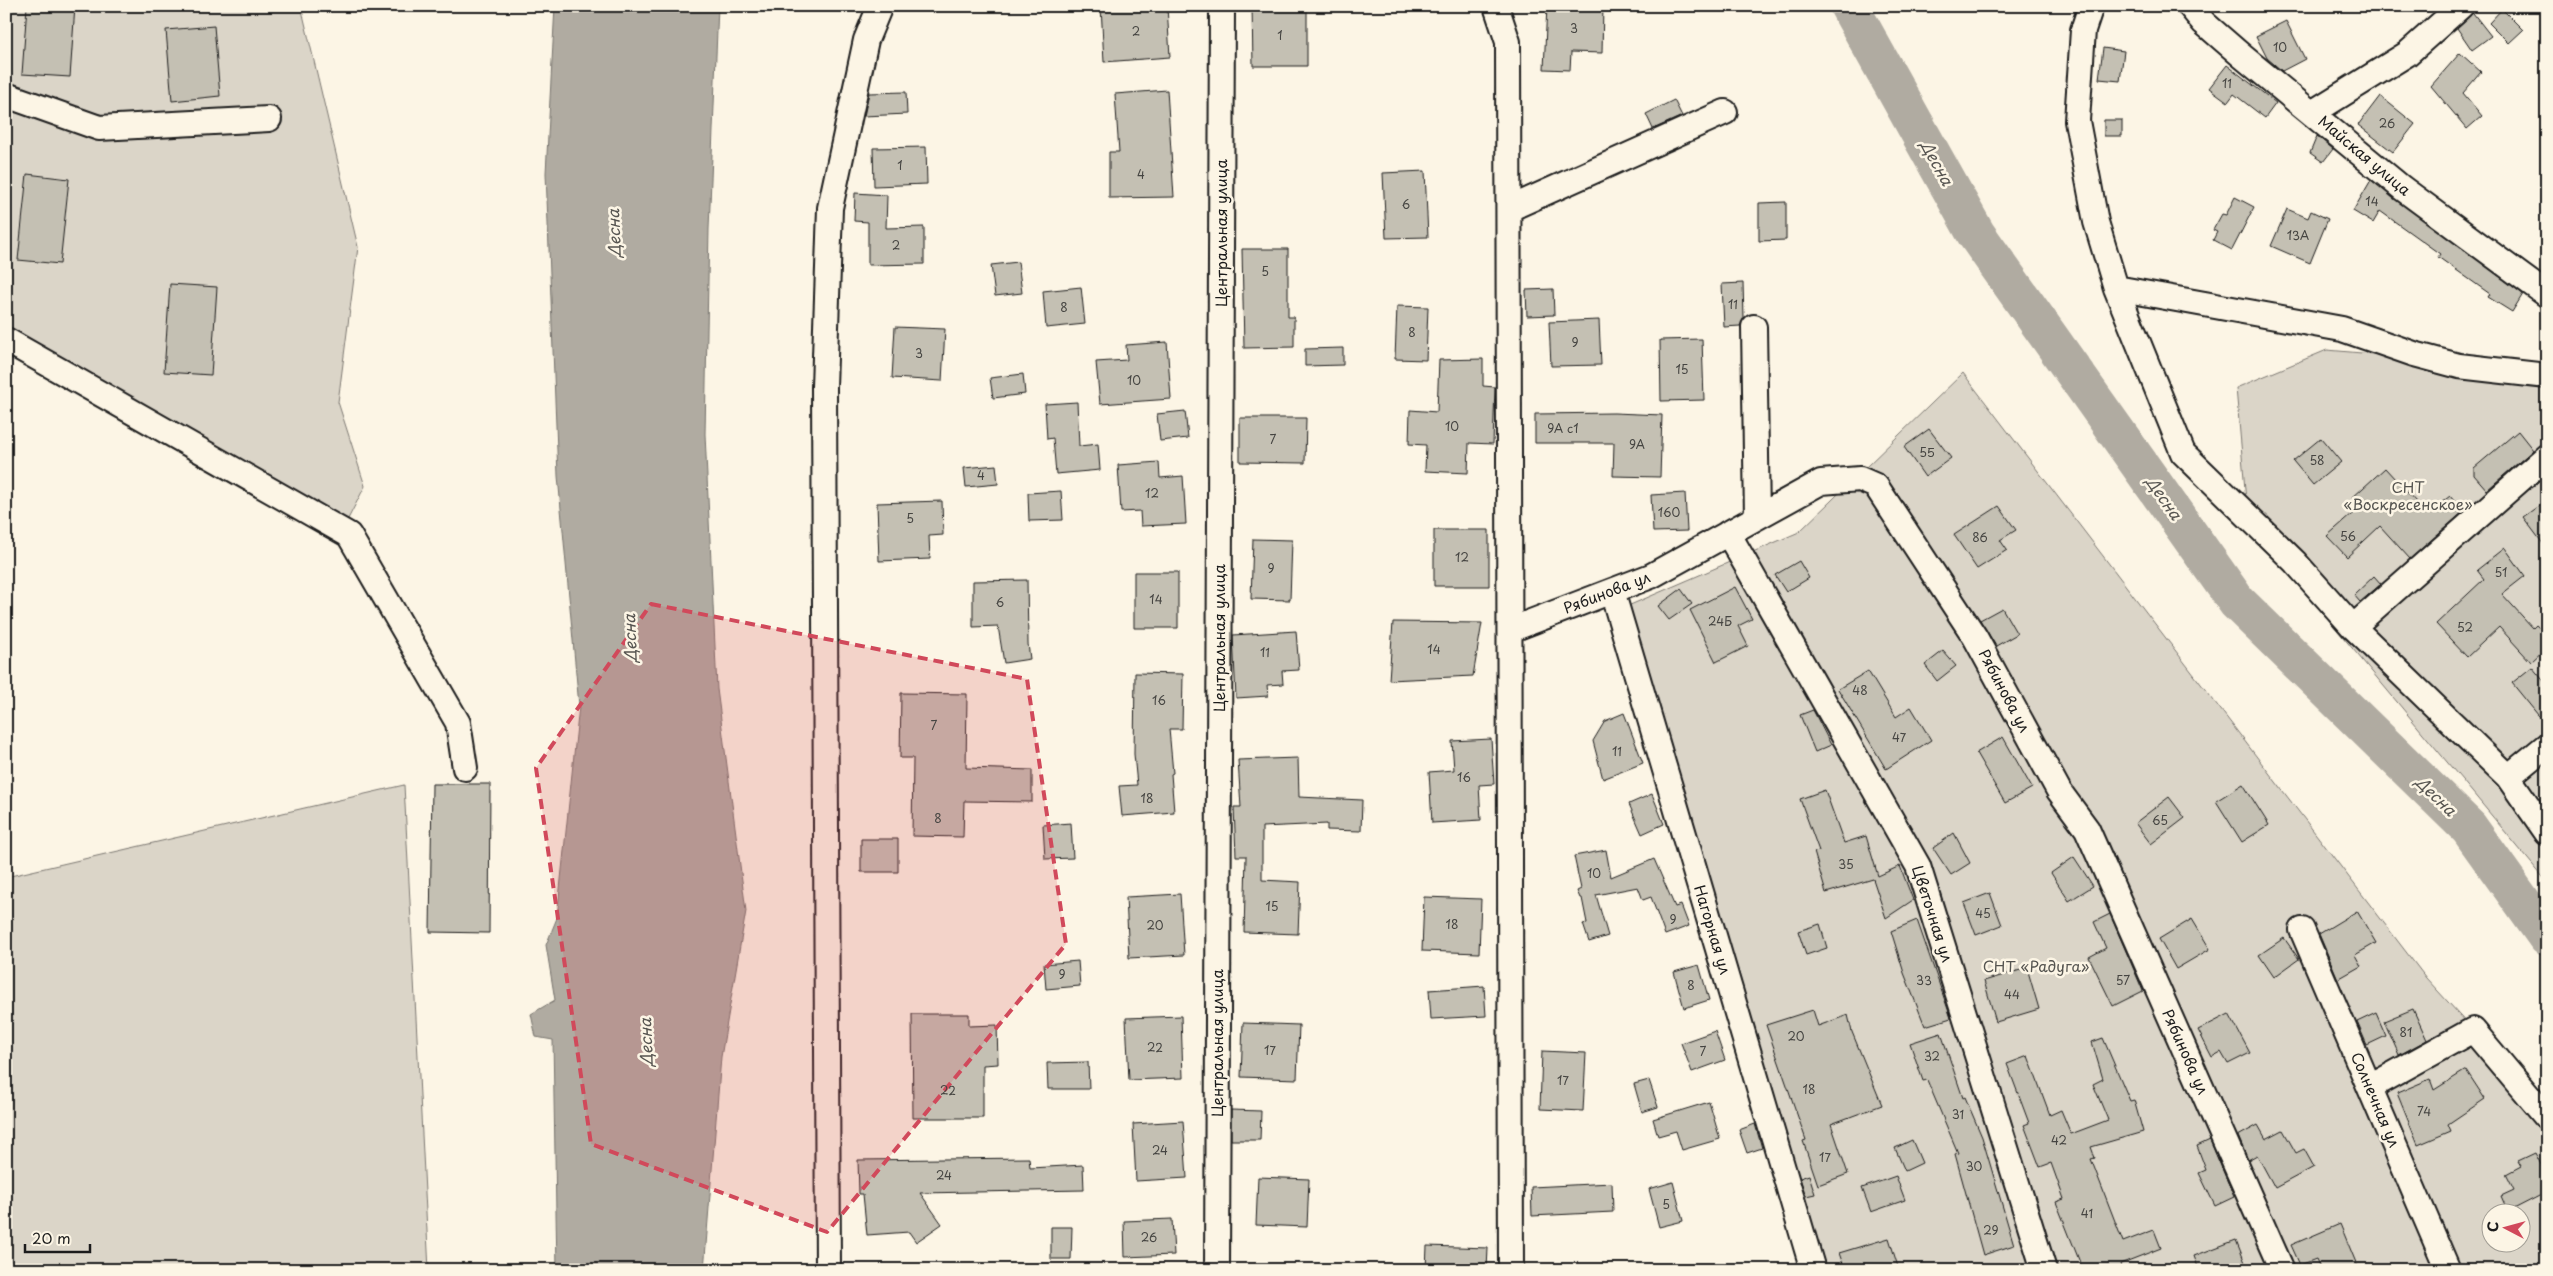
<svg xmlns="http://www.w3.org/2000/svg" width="2553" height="1276" viewBox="0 0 2553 1276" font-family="'Playpen Sans',sans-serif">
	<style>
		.green { fill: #dbd5c8; stroke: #7c7872; fill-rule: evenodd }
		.water { fill: #b0aba1; stroke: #75726c }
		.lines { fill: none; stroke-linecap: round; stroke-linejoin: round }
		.river { stroke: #b0aba1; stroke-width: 39 }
		.building { fill: #c4c0b3; stroke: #1c1c1c }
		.minor-casing { stroke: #1c1c1c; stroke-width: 28 }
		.minor { stroke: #fcf5e5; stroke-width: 24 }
		.marked { fill: #d1495b; fill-opacity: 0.2; stroke: #d1495b; stroke-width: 4; stroke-dasharray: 10 6; stroke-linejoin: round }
		.labels { text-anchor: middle; stroke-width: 5; stroke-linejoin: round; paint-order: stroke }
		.number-label { font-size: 12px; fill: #464542 }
		.street-label { font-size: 15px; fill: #1c1c1c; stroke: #fcf5e5 }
		.park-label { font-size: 15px; fill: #555450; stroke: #fcf5e5 }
		.water-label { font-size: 16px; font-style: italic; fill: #575551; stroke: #fcf5e5 }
	</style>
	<rect width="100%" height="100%" fill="#fcf5e5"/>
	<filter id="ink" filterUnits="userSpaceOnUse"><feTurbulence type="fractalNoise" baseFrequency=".02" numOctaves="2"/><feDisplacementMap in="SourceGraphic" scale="10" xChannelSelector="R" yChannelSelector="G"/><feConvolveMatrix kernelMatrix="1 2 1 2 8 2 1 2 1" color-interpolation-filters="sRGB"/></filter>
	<g filter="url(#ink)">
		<path class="green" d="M 6,6 L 301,6 L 358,247 L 338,402 L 365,486 L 348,519 L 315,520 L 243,486 L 6,328 Z
			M 2327,350 L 2547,369 L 2547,882 L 2248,523 L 2236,388 Z
			M 1963,373 L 2426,978 L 2547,1110 L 2547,1270 L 1806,1270 L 1621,609 L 1799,532 ZM 2490,1214 L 2520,1214 L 2520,1244 L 2490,1244 Z
			M 404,785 L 429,1270 L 6,1270 L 6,877 Z"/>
		<path class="water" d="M 555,6 L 718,6 L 709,229 L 705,434 L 717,689 L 746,911 L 721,1057 L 704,1270 L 557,1270 L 553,1040 L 536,1037 L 531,1014 L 555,1000 L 546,945 L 557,918 L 579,706 L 558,476 L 546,173 Z"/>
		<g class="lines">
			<path class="river" d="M 1849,6 L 1976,234 L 2237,602 L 2469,828 L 2547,937"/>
		</g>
		<path class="building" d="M 27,6 L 75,6 L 70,77 L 22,74 Z
			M 1101,6 L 1167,6 L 1170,57 L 1104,62 Z
			M 1252,6 L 1307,6 L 1307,66 L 1253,66 Z
			M 1547,6 L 1603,6 L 1602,53 L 1571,52 L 1570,70 L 1544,69 Z
			M 2502,9 L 2523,30 L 2509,43 L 2489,23 Z
			M 2473,13 L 2491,36 L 2472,50 L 2457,28 Z
			M 2286,21 L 2305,59 L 2282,71 L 2267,58 L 2256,36 Z
			M 214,26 L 220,96 L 172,101 L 166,30 Z
			M 2103,48 L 2124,51 L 2120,81 L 2099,79 Z
			M 2460,53 L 2481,72 L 2463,93 L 2482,116 L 2467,129 L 2431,86 Z
			M 2227,65 L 2276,103 L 2265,118 L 2234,94 L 2228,102 L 2209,88 Z
			M 1167,90 L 1174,197 L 1109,198 L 1109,152 L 1119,152 L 1115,94 Z
			M 906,92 L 907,114 L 864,116 L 869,93 Z
			M 2380,96 L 2415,124 L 2393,152 L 2358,125 Z
			M 1674,100 L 1682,116 L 1653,129 L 1646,114 Z
			M 2104,120 L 2122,120 L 2122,136 L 2104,136 Z
			M 2317,136 L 2333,149 L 2323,162 L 2310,153 Z
			M 926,147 L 927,184 L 874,186 L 873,148 Z
			M 1425,171 L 1428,237 L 1386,238 L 1383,173 Z
			M 27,174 L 69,179 L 60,264 L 18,260 Z
			M 2371,180 L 2523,294 L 2512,312 L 2488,297 L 2490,294 L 2438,257 L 2440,254 L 2380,211 L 2373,223 L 2353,211 Z
			M 855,193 L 887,195 L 886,228 L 924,227 L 924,264 L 868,265 L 868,222 L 854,221 Z
			M 2235,197 L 2254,207 L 2232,250 L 2213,240 L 2217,232 L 2213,230 L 2222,214 L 2226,215 Z
			M 1786,202 L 1786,240 L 1759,241 L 1759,203 Z
			M 2287,209 L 2308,218 L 2311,211 L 2328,219 L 2310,263 L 2271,246 Z
			M 1242,249 L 1288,249 L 1288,317 L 1294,317 L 1294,347 L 1244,348 Z
			M 1018,262 L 1022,293 L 995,296 L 991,265 Z
			M 1743,283 L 1744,318 L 1740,326 L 1724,327 L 1722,284 Z
			M 170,284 L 217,287 L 211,375 L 164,372 Z
			M 1081,287 L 1085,324 L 1046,328 L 1043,291 Z
			M 1553,289 L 1554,315 L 1527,316 L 1526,290 Z
			M 1397,306 L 1428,307 L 1426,360 L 1395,359 Z
			M 1599,320 L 1601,365 L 1551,366 L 1549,322 Z
			M 895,327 L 945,329 L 942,381 L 892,378 Z
			M 1702,339 L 1704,400 L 1661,401 L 1660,340 Z
			M 1167,342 L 1171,399 L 1100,404 L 1096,362 L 1127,360 L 1126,345 Z
			M 1343,348 L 1343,365 L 1305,366 L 1305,349 Z
			M 1483,359 L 1483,386 L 1495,387 L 1493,444 L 1469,443 L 1468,473 L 1425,471 L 1426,445 L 1409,444 L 1410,410 L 1437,412 L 1439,360 Z
			M 1023,374 L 1025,394 L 993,398 L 990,378 Z
			M 1077,402 L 1079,446 L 1098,444 L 1100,470 L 1056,474 L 1053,438 L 1047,439 L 1045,404 Z
			M 1185,411 L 1188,438 L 1160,441 L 1157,414 Z
			M 1614,413 L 1662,415 L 1660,477 L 1613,476 L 1614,443 L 1535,443 L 1535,414 Z
			M 1240,418 L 1306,418 L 1305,463 L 1240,462 Z
			M 1929,429 L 1951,458 L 1925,477 L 1904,447 Z
			M 2518,431 L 2533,450 L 2487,490 L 2474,475 L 2474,468 Z
			M 2321,438 L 2341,462 L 2313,485 L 2293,461 Z
			M 1159,462 L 1160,478 L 1183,476 L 1186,524 L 1141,526 L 1140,511 L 1121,512 L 1118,465 Z
			M 996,465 L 998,484 L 966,487 L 964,468 Z
			M 2385,468 L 2427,514 L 2450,496 L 2463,512 L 2410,559 L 2380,526 L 2347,557 L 2327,536 L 2360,507 L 2352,498 Z
			M 1061,491 L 1063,520 L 1029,521 L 1028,493 Z
			M 1685,493 L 1687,531 L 1653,532 L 1651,495 Z
			M 2547,500 L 2547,549 L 2523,517 Z
			M 942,501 L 943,535 L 929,536 L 930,559 L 879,561 L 877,503 Z
			M 1999,506 L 2016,530 L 2000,540 L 2007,550 L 1977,569 L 1954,535 Z
			M 1434,530 L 1489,530 L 1489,586 L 1434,586 Z
			M 1253,539 L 1292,540 L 1290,600 L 1251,599 Z
			M 2505,548 L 2525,576 L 2502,594 L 2533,628 L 2536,625 L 2547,635 L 2547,647 L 2531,662 L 2499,627 L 2467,657 L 2436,624 L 2484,579 L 2477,570 Z
			M 1799,561 L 1809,578 L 1786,592 L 1775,575 Z
			M 1134,572 L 1178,572 L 1178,628 L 1134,628 Z
			M 2374,576 L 2381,584 L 2360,602 L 2354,595 Z
			M 1027,580 L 1028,644 L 1030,659 L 1004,663 L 998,626 L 973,627 L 973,581 Z
			M 1735,587 L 1752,619 L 1738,626 L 1748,646 L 1716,662 L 1690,610 Z
			M 1681,589 L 1692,604 L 1669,620 L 1658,606 Z
			M 2002,608 L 2017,634 L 1996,646 L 1980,620 Z
			M 1393,622 L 1482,623 L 1473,676 L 1389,680 Z
			M 1296,631 L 1299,670 L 1282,671 L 1283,684 L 1267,685 L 1268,696 L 1236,698 L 1233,635 Z
			M 1943,651 L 1956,666 L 1937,681 L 1925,665 Z
			M 2532,667 L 2547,685 L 2547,726 L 2512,683 Z
			M 1868,671 L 1896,717 L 1911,707 L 1931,740 L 1886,769 L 1838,689 Z
			M 1135,673 L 1183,674 L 1182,729 L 1169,729 L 1173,773 L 1171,774 L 1174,812 L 1122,816 L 1119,786 L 1137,785 L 1134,754 Z
			M 901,693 L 967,694 L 966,768 L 1032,770 L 1032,802 L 964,801 L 963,837 L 912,836 L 913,758 L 900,758 Z
			M 1813,710 L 1831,745 L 1815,752 L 1800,715 Z
			M 1624,713 L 1643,763 L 1603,779 L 1593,741 L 1605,721 Z
			M 2003,737 L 2032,788 L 2005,803 L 1976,753 Z
			M 1491,739 L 1494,784 L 1479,785 L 1481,820 L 1432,823 L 1429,772 L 1454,770 L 1452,741 Z
			M 1298,758 L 1299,797 L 1362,800 L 1361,831 L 1327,830 L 1327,824 L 1262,827 L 1262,880 L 1300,882 L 1298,934 L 1244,932 L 1246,856 L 1236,856 L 1234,807 L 1241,807 L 1238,760 Z
			M 432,784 L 490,784 L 489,933 L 430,932 Z
			M 2243,784 L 2269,825 L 2242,842 L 2216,801 Z
			M 1825,790 L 1844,843 L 1866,836 L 1878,876 L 1900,866 L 1913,900 L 1886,918 L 1873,879 L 1826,893 L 1814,852 L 1819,851 L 1800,799 Z
			M 1652,794 L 1664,824 L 1642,834 L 1629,804 Z
			M 2169,797 L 2185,818 L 2151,844 L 2135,823 Z
			M 1071,823 L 1073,858 L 1045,859 L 1043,825 Z
			M 1954,833 L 1970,863 L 1951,875 L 1933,848 Z
			M 861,839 L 898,839 L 898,872 L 861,872 Z
			M 1606,850 L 1611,877 L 1654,859 L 1675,907 L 1681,905 L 1689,926 L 1665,935 L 1651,897 L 1643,900 L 1638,887 L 1596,895 L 1608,936 L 1589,942 L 1583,924 L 1587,923 L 1582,898 L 1580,898 L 1577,891 L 1581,889 L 1574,856 Z
			M 2074,857 L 2093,886 L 2069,901 L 2051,873 Z
			M 1990,893 L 2002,925 L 1976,935 L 1964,903 Z
			M 1180,894 L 1184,955 L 1129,958 L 1126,897 Z
			M 1424,897 L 1481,899 L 1479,953 L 1422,951 Z
			M 2357,911 L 2376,943 L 2355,955 L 2361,966 L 2338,979 L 2319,934 Z
			M 2110,914 L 2143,991 L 2113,1006 L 2089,957 L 2106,948 L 2094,922 Z
			M 2192,919 L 2210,949 L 2176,969 L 2159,939 Z
			M 1917,920 L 1951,1018 L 1925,1026 L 1904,973 L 1891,931 Z
			M 1820,924 L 1827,948 L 1806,955 L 1798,931 Z
			M 2284,938 L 2299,959 L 2274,977 L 2259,955 Z
			M 1078,961 L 1080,986 L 1046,989 L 1044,964 Z
			M 1699,965 L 1709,1000 L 1684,1008 L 1674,972 Z
			M 2027,968 L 2039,1009 L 1996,1022 L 1984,981 Z
			M 1484,986 L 1486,1016 L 1431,1019 L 1429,990 Z
			M 2413,1009 L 2427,1040 L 2399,1055 L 2384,1021 Z
			M 1813,1010 L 1818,1026 L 1848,1015 L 1852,1032 L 1882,1105 L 1831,1124 L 1848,1174 L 1818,1185 L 1803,1141 L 1806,1140 L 1766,1025 Z
			M 2376,1013 L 2386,1036 L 2367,1045 L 2357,1022 Z
			M 912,1014 L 969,1014 L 969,1026 L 997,1025 L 998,1064 L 983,1065 L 983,1118 L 913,1118 Z
			M 2229,1014 L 2250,1053 L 2228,1064 L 2221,1052 L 2212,1057 L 2198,1030 Z
			M 1181,1016 L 1183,1078 L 1129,1080 L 1126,1018 Z
			M 1243,1023 L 1299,1025 L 1297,1079 L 1241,1077 Z
			M 1715,1031 L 1725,1060 L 1692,1072 L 1681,1043 Z
			M 1941,1033 L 1963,1098 L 1965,1097 L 1982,1137 L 2014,1245 L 1983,1255 L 1955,1154 L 1958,1153 L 1927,1080 L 1923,1081 L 1910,1043 Z
			M 2103,1038 L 2130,1101 L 2134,1100 L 2143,1132 L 2091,1147 L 2095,1158 L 2091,1159 L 2123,1242 L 2154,1230 L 2161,1248 L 2120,1264 L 2122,1270 L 2083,1270 L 2056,1202 L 2064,1199 L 2051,1163 L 2040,1167 L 2024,1125 L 2029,1123 L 2007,1064 L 2028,1056 L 2050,1115 L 2061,1110 L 2071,1134 L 2108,1120 L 2093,1084 L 2103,1079 L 2092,1042 Z
			M 1542,1051 L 1586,1053 L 1583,1111 L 1540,1109 Z
			M 1088,1062 L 1089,1089 L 1048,1089 L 1047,1063 Z
			M 2466,1070 L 2485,1099 L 2448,1124 L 2451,1131 L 2418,1145 L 2397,1093 L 2430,1079 L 2434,1090 Z
			M 1649,1080 L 1658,1107 L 1642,1112 L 1634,1084 Z
			M 1709,1102 L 1720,1139 L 1682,1150 L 1676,1131 L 1658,1136 L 1653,1119 Z
			M 1231,1110 L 1261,1111 L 1260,1140 L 1231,1140 Z
			M 1183,1121 L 1187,1178 L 1136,1181 L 1133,1124 Z
			M 1755,1124 L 1762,1148 L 1747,1153 L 1739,1130 Z
			M 2258,1125 L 2266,1139 L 2283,1130 L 2296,1153 L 2304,1149 L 2314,1167 L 2275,1188 L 2257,1155 L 2248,1160 L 2238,1136 Z
			M 1912,1140 L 1922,1163 L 1905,1171 L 1895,1148 Z
			M 2210,1140 L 2234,1197 L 2215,1206 L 2199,1173 L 2206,1170 L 2197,1146 Z
			M 2535,1153 L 2547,1176 L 2547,1192 L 2508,1212 L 2501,1196 L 2514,1190 L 2506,1174 L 2521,1166 L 2518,1161 Z
			M 1029,1158 L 1030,1168 L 1083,1165 L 1084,1190 L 920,1193 L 942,1224 L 916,1242 L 909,1232 L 867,1235 L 863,1194 L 859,1194 L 858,1160 Z
			M 1809,1175 L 1815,1194 L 1806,1196 L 1800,1178 Z
			M 1896,1176 L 1905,1200 L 1871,1212 L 1862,1188 Z
			M 1258,1177 L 1309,1179 L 1307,1227 L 1256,1225 Z
			M 1673,1182 L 1683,1221 L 1659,1227 L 1649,1189 Z
			M 1612,1183 L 1613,1212 L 1532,1216 L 1531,1187 Z
			M 1172,1219 L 1174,1255 L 1125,1257 L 1124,1221 Z
			M 2340,1224 L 2359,1270 L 2321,1270 L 2316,1259 L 2300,1265 L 2291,1245 Z
			M 1051,1227 L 1072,1227 L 1071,1259 L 1051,1259 Z
			M 1889,1238 L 1899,1270 L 1845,1270 L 1839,1253 Z
			M 2236,1240 L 2248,1270 L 2199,1270 L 2194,1256 Z
			M 1427,1246 L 1488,1248 L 1487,1270 L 1426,1270 Z"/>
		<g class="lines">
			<defs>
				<path id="minor" d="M 1496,6 L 1508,42 L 1511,1270
					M 2091,6 L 2083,30 L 2077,121 L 2096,222 L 2116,288 L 2183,453 L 2295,562 L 2353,627 L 2508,777 L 2547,833
					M 2190,6 L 2204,23 L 2242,56 L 2402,188 L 2547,295
					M 6,95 L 99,128 L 269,119
					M 2312,113 L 2407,54 L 2461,6
					M 1509,209 L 1725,112
					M 2116,288 L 2342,329 L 2414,354 L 2459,366 L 2547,376
					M 1754,327 L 1757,517
					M 6,340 L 349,535 L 458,723 L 465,768
					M 1728,533 L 1918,866 L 2044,1270
					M 1612,591 L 1813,1270
					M 2353,627 L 2547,456
					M 1510,630 L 1651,576 L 1821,482 L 1860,479 L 1876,486 L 1975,637 L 2059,791 L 2087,829 L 2282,1270
					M 2508,777 L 2547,745
					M 2302,930 L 2448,1270
					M 2370,1087 L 2473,1030 L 2547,1118
					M 828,1270 L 824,387 L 830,208 L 866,40 L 880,6
					M 1217,1270 L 1222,6"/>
			</defs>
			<use href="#minor" class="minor-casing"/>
			<use href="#minor" class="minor"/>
		</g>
	</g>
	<path class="marked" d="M 651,604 L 1027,679 L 1066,944 L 827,1232 L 591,1144 L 536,768 Z"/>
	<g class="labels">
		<g class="number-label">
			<text x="1574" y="33">3</text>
			<text x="1136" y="36">2</text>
			<text x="1280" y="40">1</text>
			<text x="2280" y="52">10</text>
			<text x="2227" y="88">11</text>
			<text x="2387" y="128">26</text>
			<text x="900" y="170">1</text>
			<text x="1141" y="179">4</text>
			<text x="2372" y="206">14</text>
			<text x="1406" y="209">6</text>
			<text x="2298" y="240">13А</text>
			<text x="896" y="250">2</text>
			<text x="1265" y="276">5</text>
			<text x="1733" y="309">11</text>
			<text x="1064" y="312">8</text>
			<text x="1412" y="337">8</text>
			<text x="1575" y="347">9</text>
			<text x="919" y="358">3</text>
			<text x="1682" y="374">15</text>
			<text x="1134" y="385">10</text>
			<text x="1452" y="431">10</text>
			<text x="1563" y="433">9А с1</text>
			<text x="1273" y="444">7</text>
			<text x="1637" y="449">9А</text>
			<text x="1927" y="457">55</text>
			<text x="2317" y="465">58</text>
			<text x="981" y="480">4</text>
			<text x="1152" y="498">12</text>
			<text x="1669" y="517">160</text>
			<text x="910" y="523">5</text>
			<text x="2348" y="541">56</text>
			<text x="1980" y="542">86</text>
			<text x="1462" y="562">12</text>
			<text x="1271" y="573">9</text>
			<text x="2501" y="577">51</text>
			<text x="1156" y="604">14</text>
			<text x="1000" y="607">6</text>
			<text x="1720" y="626">24Б</text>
			<text x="2465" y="632">52</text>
			<text x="1434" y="654">14</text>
			<text x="1265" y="657">11</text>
			<text x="1860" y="695">48</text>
			<text x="1159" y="705">16</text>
			<text x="934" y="730">7</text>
			<text x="1899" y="742">47</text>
			<text x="1617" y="756">11</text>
			<text x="1464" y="782">16</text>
			<text x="1147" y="803">18</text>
			<text x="938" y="823">8</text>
			<text x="2160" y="825">65</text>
			<text x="1846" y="869">35</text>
			<text x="1594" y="878">10</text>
			<text x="1272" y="911">15</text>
			<text x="1983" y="918">45</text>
			<text x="1673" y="924">9</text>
			<text x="1452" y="929">18</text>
			<text x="1155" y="930">20</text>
			<text x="1062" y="979">9</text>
			<text x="1924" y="985">33</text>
			<text x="2123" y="985">57</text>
			<text x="1691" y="990">8</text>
			<text x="2012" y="999">44</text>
			<text x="2406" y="1037">81</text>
			<text x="1796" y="1041">20</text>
			<text x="1155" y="1052">22</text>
			<text x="1270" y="1055">17</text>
			<text x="1703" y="1056">7</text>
			<text x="1932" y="1061">32</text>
			<text x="1563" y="1085">17</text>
			<text x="1809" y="1094">18</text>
			<text x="948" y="1095">22</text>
			<text x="2424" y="1116">74</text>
			<text x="1958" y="1119">31</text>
			<text x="2059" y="1145">42</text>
			<text x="1160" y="1155">24</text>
			<text x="1825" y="1162">17</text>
			<text x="1974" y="1171">30</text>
			<text x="944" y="1180">24</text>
			<text x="1666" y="1209">5</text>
			<text x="2087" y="1218">41</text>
			<text x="1991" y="1235">29</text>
			<text x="1149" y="1242">26</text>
		</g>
		<g class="street-label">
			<text transform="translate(2364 156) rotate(40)" y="5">Майская улица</text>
			<text transform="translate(1222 233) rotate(-90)" y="5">Центральная улица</text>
			<text transform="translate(1607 593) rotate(-21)" y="5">Рябинова ул</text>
			<text transform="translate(1220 638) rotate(-90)" y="5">Центральная улица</text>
			<text transform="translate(2004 691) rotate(62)" y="5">Рябинова ул</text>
			<text transform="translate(1932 914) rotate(72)" y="5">Цветочная ул</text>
			<text transform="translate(1712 930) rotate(73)" y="5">Нагорная ул</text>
			<text transform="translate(1218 1043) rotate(-90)" y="5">Центральная улица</text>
			<text transform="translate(2185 1052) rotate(66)" y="5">Рябинова ул</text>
			<text transform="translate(2375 1100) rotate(67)" y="5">Солнечная ул</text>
		</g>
		<g class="park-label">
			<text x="2408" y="493">СНТ<tspan x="2408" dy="17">«Воскресенское»</tspan></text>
			<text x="2036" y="972">СНТ «Радуга»</text>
		</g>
		<g class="water-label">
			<text transform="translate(1937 163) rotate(61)" y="6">Десна</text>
			<text transform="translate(614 233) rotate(-92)" y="6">Десна</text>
			<text transform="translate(2164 498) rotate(55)" y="6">Десна</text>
			<text transform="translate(630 638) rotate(-92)" y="6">Десна</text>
			<text transform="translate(2436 796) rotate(44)" y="6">Десна</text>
			<text transform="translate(646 1042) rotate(-92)" y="6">Десна</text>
		</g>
	</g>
	<rect width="2553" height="1276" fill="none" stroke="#fcf5e5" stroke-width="25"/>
	<rect x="12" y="12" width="2528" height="1251" fill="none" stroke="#1c1c1c" stroke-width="2" filter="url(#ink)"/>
	<g transform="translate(2506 1228) rotate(276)"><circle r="24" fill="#fcf5e5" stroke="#a29e95"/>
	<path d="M0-4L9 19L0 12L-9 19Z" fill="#d1495b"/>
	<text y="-8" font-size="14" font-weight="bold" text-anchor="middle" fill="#1c1c1c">С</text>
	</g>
	<path d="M25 1244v8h65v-8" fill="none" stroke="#1c1c1c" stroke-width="2.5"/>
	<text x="32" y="1244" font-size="15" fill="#1c1c1c" stroke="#fcf5e5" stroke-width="4" paint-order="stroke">20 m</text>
</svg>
